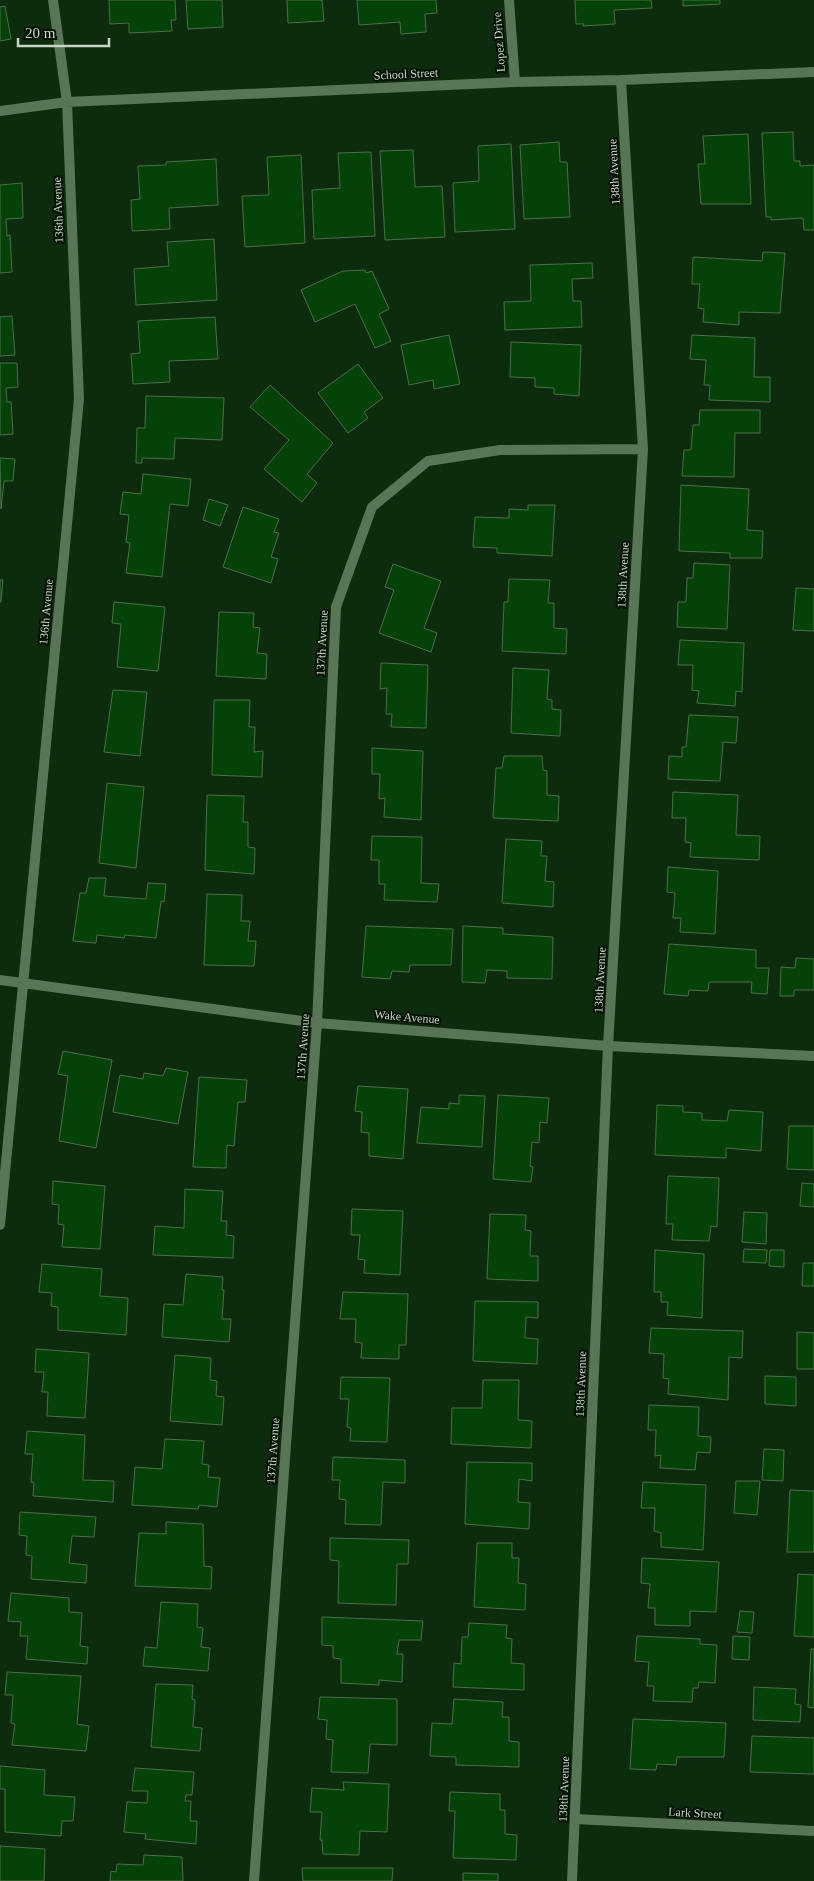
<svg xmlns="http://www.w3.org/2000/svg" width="814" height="1881" viewBox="0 0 814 1881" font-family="'Times New Roman',serif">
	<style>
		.building { fill: #054207; stroke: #4c6d4a }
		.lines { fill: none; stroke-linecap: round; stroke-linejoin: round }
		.minor { stroke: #587556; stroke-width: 10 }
		.labels { text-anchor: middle; stroke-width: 4; stroke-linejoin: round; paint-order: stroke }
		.street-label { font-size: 12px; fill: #c6d7c4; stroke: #051105 }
	</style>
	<rect width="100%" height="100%" fill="#0d2c0d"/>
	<path class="building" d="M 109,0 L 175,0 L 176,20 L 171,20 L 172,31 L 129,33 L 129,23 L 110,24 Z
		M 186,0 L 222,0 L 223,27 L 188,29 Z
		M 287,0 L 322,0 L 324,21 L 288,23 Z
		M 357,0 L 436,0 L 437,13 L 425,14 L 426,32 L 401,34 L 400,22 L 359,25 Z
		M 575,0 L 651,0 L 652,8 L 614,10 L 615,24 L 583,26 L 584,24 L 576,24 Z
		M 683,0 L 720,0 L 720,4 L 683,6 Z
		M 5,6 L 11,39 L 0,41 L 0,7 Z
		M 793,132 L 794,161 L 800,161 L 800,166 L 814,165 L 814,230 L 804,230 L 803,218 L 771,220 L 771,217 L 766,217 L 762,133 Z
		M 748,134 L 751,204 L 701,204 L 698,164 L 705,164 L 703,136 Z
		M 559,142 L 560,162 L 567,162 L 570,217 L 524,219 L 520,145 Z
		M 511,144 L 515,229 L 455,232 L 453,183 L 479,181 L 478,146 Z
		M 413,150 L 415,187 L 442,186 L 445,237 L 385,240 L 380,151 Z
		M 371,152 L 375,236 L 314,239 L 312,190 L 340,188 L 338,153 Z
		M 301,155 L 305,243 L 245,247 L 242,196 L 269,195 L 267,157 Z
		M 216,159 L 218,205 L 169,208 L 170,229 L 132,231 L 131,200 L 140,199 L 138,166 L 166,165 L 166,162 Z
		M 22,183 L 23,218 L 6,219 L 7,236 L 10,235 L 12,272 L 0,273 L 0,185 Z
		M 214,239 L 217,300 L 136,305 L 134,269 L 169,266 L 167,242 Z
		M 763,252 L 785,253 L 780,313 L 739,312 L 739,325 L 703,322 L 704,309 L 698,308 L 700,284 L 692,284 L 693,257 L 762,261 Z
		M 592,263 L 593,278 L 572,279 L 573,301 L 581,301 L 582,327 L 505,330 L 504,302 L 531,301 L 530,265 Z
		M 365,270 L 366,273 L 372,271 L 389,309 L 379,314 L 391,341 L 375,348 L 355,304 L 315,322 L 301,290 L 343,271 Z
		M 12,316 L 15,355 L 0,356 L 0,317 Z
		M 215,317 L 218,359 L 169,361 L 170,382 L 133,384 L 131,354 L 140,353 L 138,321 Z
		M 449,335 L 460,384 L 434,389 L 433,380 L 409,385 L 401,345 Z
		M 692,335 L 755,338 L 754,377 L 770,377 L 770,402 L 709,400 L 710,385 L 704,385 L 706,360 L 690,359 Z
		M 511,342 L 581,345 L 579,396 L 554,394 L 554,388 L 535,387 L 535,378 L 510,377 Z
		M 0,363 L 17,363 L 18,387 L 6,388 L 7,402 L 11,402 L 13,434 L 0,435 Z
		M 358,364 L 383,398 L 364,412 L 368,418 L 348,433 L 318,393 Z
		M 270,385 L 333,443 L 307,474 L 317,483 L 302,502 L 264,469 L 289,440 L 250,407 Z
		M 146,396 L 224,398 L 222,440 L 175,438 L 174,459 L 142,458 L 142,463 L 136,463 L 137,428 L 145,428 Z
		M 700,410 L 760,410 L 760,433 L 735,433 L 734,477 L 682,476 L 684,450 L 691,450 L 693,425 L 699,425 Z
		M 0,458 L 15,459 L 13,481 L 4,481 L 1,509 Z
		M 143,474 L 191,479 L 188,506 L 170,504 L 162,577 L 126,573 L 130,543 L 126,542 L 129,515 L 120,514 L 123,492 L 141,494 Z
		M 681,485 L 749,489 L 747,530 L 763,531 L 762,558 L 730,558 L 730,553 L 679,551 Z
		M 209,499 L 228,505 L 220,526 L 203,520 Z
		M 528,505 L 555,505 L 552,556 L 497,553 L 497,548 L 473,547 L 475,517 L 509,518 L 509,509 L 528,510 Z
		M 243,507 L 279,519 L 274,532 L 279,533 L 271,557 L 278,559 L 271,583 L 223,567 Z
		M 694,563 L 730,565 L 727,629 L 677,627 L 678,602 L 686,602 L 687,578 L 693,578 Z
		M 393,564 L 441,581 L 424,628 L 437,633 L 431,652 L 379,633 L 394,590 L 385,587 Z
		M 509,579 L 550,580 L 548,603 L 554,603 L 554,628 L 567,629 L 566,654 L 502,651 L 504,602 L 508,602 Z
		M 0,580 L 3,580 L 1,602 L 0,602 Z
		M 796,588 L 814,589 L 814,631 L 793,630 Z
		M 114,602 L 165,607 L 158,671 L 117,667 L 121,624 L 112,623 Z
		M 219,612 L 254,613 L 253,627 L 260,628 L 257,653 L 267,654 L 266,679 L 216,676 Z
		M 680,640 L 744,643 L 742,692 L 736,691 L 735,706 L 697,703 L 699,691 L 692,690 L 693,665 L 678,665 Z
		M 381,663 L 428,665 L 426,728 L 391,727 L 392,714 L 386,714 L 387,688 L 380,689 Z
		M 513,668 L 549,670 L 547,699 L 552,700 L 552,709 L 561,710 L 560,736 L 511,733 Z
		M 113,690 L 147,692 L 140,756 L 104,752 Z
		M 214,700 L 250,700 L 249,727 L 255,727 L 254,752 L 263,751 L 262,777 L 212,775 Z
		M 689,715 L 738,717 L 736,743 L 723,742 L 720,781 L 668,779 L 669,756 L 682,757 L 682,747 L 686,747 Z
		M 372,748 L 423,751 L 421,820 L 384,817 L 385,798 L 379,799 L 380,774 L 372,774 Z
		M 504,756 L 542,756 L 543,770 L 547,771 L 547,795 L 559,796 L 558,821 L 493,818 L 496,768 L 502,768 Z
		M 107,783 L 144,787 L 136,868 L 99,863 Z
		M 673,792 L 738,795 L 736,835 L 760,836 L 759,860 L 690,857 L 691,843 L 685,842 L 686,818 L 672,818 Z
		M 207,795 L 244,796 L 243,822 L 248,822 L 248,847 L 255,848 L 254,874 L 205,870 Z
		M 372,836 L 422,837 L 421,883 L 439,884 L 437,902 L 384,900 L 385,884 L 379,884 L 379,860 L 371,860 Z
		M 506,839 L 542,841 L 541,856 L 547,856 L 545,881 L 554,882 L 553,907 L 502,903 Z
		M 668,867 L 718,871 L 715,934 L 680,932 L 681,918 L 673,918 L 675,893 L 667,892 Z
		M 89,878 L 106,878 L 104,896 L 146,899 L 148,883 L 166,884 L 164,902 L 161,901 L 156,938 L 125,935 L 124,938 L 97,935 L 96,943 L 73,941 L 80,893 L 86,893 Z
		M 207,894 L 242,895 L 241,921 L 250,921 L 248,941 L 256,941 L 254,966 L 204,965 Z
		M 366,926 L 453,929 L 451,965 L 410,965 L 409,972 L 392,971 L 390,979 L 362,977 Z
		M 463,926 L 503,928 L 503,934 L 553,937 L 552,979 L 507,978 L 507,971 L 487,970 L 485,983 L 462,982 Z
		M 669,944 L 756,950 L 756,968 L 769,968 L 767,994 L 751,993 L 752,982 L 709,982 L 708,991 L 689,990 L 688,996 L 664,994 Z
		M 796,958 L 814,959 L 814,990 L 794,990 L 794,996 L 780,996 L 781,967 L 795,968 Z
		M 63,1051 L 112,1060 L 96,1148 L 59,1141 L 68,1076 L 58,1074 Z
		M 166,1068 L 188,1072 L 178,1124 L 113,1112 L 120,1075 L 143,1079 L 144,1073 L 163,1076 Z
		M 199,1077 L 247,1080 L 245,1102 L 238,1102 L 234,1146 L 227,1145 L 226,1168 L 193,1167 Z
		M 358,1086 L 408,1089 L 403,1159 L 369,1156 L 369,1133 L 361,1132 L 362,1112 L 355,1111 Z
		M 459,1095 L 485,1096 L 482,1147 L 417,1143 L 421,1107 L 449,1109 L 449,1103 L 459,1104 Z
		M 498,1095 L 549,1098 L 547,1123 L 540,1122 L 539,1143 L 532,1142 L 530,1166 L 533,1167 L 531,1182 L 493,1179 Z
		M 657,1105 L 683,1106 L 683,1112 L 702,1113 L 702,1120 L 727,1121 L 729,1110 L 763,1112 L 761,1151 L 726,1148 L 726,1158 L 655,1155 Z
		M 789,1126 L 814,1126 L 814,1170 L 787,1169 Z
		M 668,1176 L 719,1178 L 717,1227 L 711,1226 L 709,1241 L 672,1240 L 673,1224 L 666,1224 Z
		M 53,1181 L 105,1186 L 100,1249 L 62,1247 L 64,1225 L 58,1224 L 59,1205 L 52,1204 Z
		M 802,1183 L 814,1184 L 814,1207 L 800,1206 Z
		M 185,1189 L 223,1191 L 221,1221 L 227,1221 L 226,1235 L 234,1236 L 233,1258 L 153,1255 L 155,1226 L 184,1228 Z
		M 352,1209 L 403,1211 L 400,1275 L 364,1273 L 365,1260 L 358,1259 L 360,1235 L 351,1235 Z
		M 744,1212 L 767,1213 L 766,1244 L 742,1242 Z
		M 490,1214 L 526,1215 L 525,1230 L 531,1231 L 530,1256 L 538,1256 L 538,1281 L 487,1279 Z
		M 744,1249 L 767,1250 L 766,1263 L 743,1262 Z
		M 655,1250 L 704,1254 L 702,1318 L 667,1315 L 668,1302 L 661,1302 L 661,1292 L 654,1292 Z
		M 770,1250 L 784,1250 L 784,1267 L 769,1266 Z
		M 803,1263 L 814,1263 L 814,1286 L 802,1286 Z
		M 42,1264 L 102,1269 L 100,1296 L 128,1298 L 126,1335 L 58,1330 L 58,1307 L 51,1306 L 52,1293 L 39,1292 Z
		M 186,1274 L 223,1277 L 222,1290 L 224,1290 L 222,1319 L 231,1319 L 229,1342 L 162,1337 L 164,1304 L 183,1305 Z
		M 343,1292 L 408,1294 L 406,1345 L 399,1345 L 399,1359 L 361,1358 L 362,1343 L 355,1342 L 356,1319 L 340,1319 Z
		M 475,1301 L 538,1302 L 538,1318 L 526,1317 L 525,1338 L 538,1339 L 537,1364 L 473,1361 Z
		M 651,1328 L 743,1331 L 742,1358 L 729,1357 L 728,1400 L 668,1394 L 669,1379 L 663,1378 L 664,1354 L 649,1353 Z
		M 797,1332 L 814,1333 L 814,1369 L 797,1369 Z
		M 36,1349 L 89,1353 L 85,1418 L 47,1416 L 48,1392 L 42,1392 L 44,1372 L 35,1372 Z
		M 175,1355 L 211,1358 L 210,1380 L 217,1381 L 216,1396 L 224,1397 L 222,1425 L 170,1421 Z
		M 765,1376 L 796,1377 L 796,1406 L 765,1404 Z
		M 341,1377 L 390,1378 L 387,1442 L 350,1441 L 351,1428 L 347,1427 L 349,1399 L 340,1399 Z
		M 483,1380 L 519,1380 L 518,1420 L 532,1421 L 531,1448 L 451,1444 L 452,1408 L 482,1408 Z
		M 649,1405 L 699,1407 L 698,1436 L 711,1437 L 710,1453 L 697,1452 L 695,1470 L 660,1468 L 661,1455 L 655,1456 L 656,1430 L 648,1430 Z
		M 27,1431 L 85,1435 L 83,1480 L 114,1481 L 113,1502 L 33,1496 L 34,1483 L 31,1482 L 33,1454 L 25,1454 Z
		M 165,1439 L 204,1441 L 202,1464 L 209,1465 L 208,1477 L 220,1478 L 217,1507 L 199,1505 L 198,1509 L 132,1505 L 135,1467 L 162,1469 Z
		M 764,1449 L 784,1450 L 783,1481 L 762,1480 Z
		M 333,1457 L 405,1460 L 405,1483 L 383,1482 L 381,1525 L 345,1524 L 346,1500 L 339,1499 L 340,1480 L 332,1480 Z
		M 467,1462 L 532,1463 L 532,1481 L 519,1479 L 518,1502 L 530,1503 L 529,1529 L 465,1524 Z
		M 736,1481 L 760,1481 L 757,1515 L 734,1513 Z
		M 643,1482 L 706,1485 L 703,1550 L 661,1547 L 661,1533 L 654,1531 L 655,1508 L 641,1508 Z
		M 790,1490 L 814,1491 L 814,1552 L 787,1552 Z
		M 20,1512 L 96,1517 L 94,1537 L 72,1536 L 69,1563 L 87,1565 L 86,1583 L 31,1579 L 32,1556 L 26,1555 L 27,1536 L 19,1535 Z
		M 166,1522 L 203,1524 L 204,1566 L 212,1567 L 211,1589 L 135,1586 L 139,1533 L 166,1534 Z
		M 330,1538 L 409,1540 L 408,1564 L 397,1564 L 396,1605 L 338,1603 L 339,1561 L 330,1560 Z
		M 477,1543 L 512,1543 L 512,1558 L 519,1558 L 518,1583 L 526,1584 L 525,1610 L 474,1607 Z
		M 642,1558 L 719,1562 L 716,1612 L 690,1611 L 690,1626 L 655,1625 L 655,1608 L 648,1608 L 650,1584 L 641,1583 Z
		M 798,1574 L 814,1575 L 814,1637 L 794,1636 Z
		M 11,1593 L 69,1598 L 69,1612 L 82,1613 L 80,1646 L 88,1647 L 87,1664 L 26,1659 L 28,1636 L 20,1636 L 21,1622 L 8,1621 Z
		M 161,1602 L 198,1604 L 197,1627 L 203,1628 L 201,1647 L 210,1648 L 208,1671 L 143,1666 L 145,1647 L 157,1648 Z
		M 740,1611 L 754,1612 L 752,1633 L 737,1632 Z
		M 322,1617 L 423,1621 L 421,1640 L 399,1640 L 397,1654 L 403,1654 L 402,1682 L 379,1680 L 379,1685 L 341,1683 L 341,1659 L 333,1658 L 333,1646 L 322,1645 Z
		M 469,1623 L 507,1625 L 506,1638 L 512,1639 L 511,1663 L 524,1664 L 524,1690 L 453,1687 L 454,1663 L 461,1664 L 462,1637 L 468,1637 Z
		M 637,1636 L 700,1639 L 700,1644 L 717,1645 L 715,1683 L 699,1682 L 698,1688 L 693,1688 L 692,1702 L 653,1701 L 654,1686 L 647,1686 L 649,1662 L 635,1661 Z
		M 733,1636 L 750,1637 L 749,1660 L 732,1659 Z
		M 811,1649 L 814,1649 L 814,1708 L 808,1707 Z
		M 7,1672 L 81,1676 L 77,1724 L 89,1726 L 86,1751 L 12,1745 L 15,1724 L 11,1723 L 13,1695 L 5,1695 Z
		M 156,1684 L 193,1685 L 192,1699 L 195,1700 L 193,1727 L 202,1728 L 200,1751 L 151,1747 Z
		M 754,1687 L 796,1689 L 795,1704 L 801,1705 L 800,1722 L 753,1720 Z
		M 320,1697 L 397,1699 L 397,1745 L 370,1744 L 368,1773 L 331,1772 L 333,1740 L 326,1739 L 327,1720 L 318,1719 Z
		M 454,1699 L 503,1702 L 502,1717 L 509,1717 L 509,1741 L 519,1742 L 519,1767 L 456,1765 L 456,1757 L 430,1756 L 432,1723 L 452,1724 Z
		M 633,1719 L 726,1723 L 724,1757 L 677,1757 L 676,1765 L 657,1764 L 656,1770 L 630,1769 Z
		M 752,1736 L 814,1738 L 814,1774 L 750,1772 Z
		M 0,1766 L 45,1770 L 44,1795 L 75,1797 L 73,1821 L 62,1821 L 61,1836 L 5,1832 L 5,1789 L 0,1789 Z
		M 135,1768 L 194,1772 L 192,1795 L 186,1795 L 185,1801 L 191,1801 L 190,1821 L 197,1821 L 196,1844 L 145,1839 L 146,1834 L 124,1832 L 127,1802 L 147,1803 L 148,1791 L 132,1791 Z
		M 343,1782 L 389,1784 L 387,1832 L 360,1831 L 359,1855 L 323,1854 L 322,1840 L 320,1840 L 322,1812 L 310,1812 L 312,1788 L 344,1790 Z
		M 450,1792 L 500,1794 L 500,1810 L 505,1810 L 505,1834 L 517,1835 L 516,1860 L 453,1858 L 455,1811 L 449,1811 Z
		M 0,1846 L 45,1849 L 44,1881 L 0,1881 Z
		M 144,1855 L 182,1857 L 183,1881 L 110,1881 L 111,1871 L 116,1872 L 117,1864 L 143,1865 Z
		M 302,1868 L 393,1868 L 392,1881 L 303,1881 Z
		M 463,1873 L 498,1874 L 498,1881 L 463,1881 Z"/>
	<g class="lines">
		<path class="minor" d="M 509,0 L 515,82
			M 0,111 L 67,102 L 515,82 L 621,80 L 814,72
			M 0,980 L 317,1023 L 608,1046 L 814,1056
			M 0,1225 L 79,399 L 67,102 L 53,0
			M 575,1819 L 814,1831
			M 254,1881 L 317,1023 L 336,607 L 372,507 L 428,461 L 500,450 L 643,449
			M 572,1881 L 608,1046 L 643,449 L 621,80"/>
	</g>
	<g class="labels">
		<g class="street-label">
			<text transform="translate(499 42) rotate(-94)" y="4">Lopez Drive</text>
			<text transform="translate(406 74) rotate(-3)" y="4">School Street</text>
			<text transform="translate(614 172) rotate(-93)" y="4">138th Avenue</text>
			<text transform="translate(58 210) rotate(-92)" y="4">136th Avenue</text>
			<text transform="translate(623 575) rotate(-87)" y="4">138th Avenue</text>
			<text transform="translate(46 612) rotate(-85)" y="4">136th Avenue</text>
			<text transform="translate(322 643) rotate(-87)" y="4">137th Avenue</text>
			<text transform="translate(600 980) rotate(-87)" y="4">138th Avenue</text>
			<text transform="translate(407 1017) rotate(5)" y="4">Wake Avenue</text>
			<text transform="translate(303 1047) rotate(-86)" y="4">137th Avenue</text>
			<text transform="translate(581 1384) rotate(-88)" y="4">138th Avenue</text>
			<text transform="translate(273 1451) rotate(-86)" y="4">137th Avenue</text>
			<text transform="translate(564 1789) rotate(-88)" y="4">138th Avenue</text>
			<text transform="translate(695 1813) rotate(3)" y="4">Lark Street</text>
		</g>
	</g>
	<path d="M18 38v8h91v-8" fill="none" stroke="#c6d7c4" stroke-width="2.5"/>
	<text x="25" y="38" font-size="15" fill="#c6d7c4" stroke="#051105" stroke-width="4" paint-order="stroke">20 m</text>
</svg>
